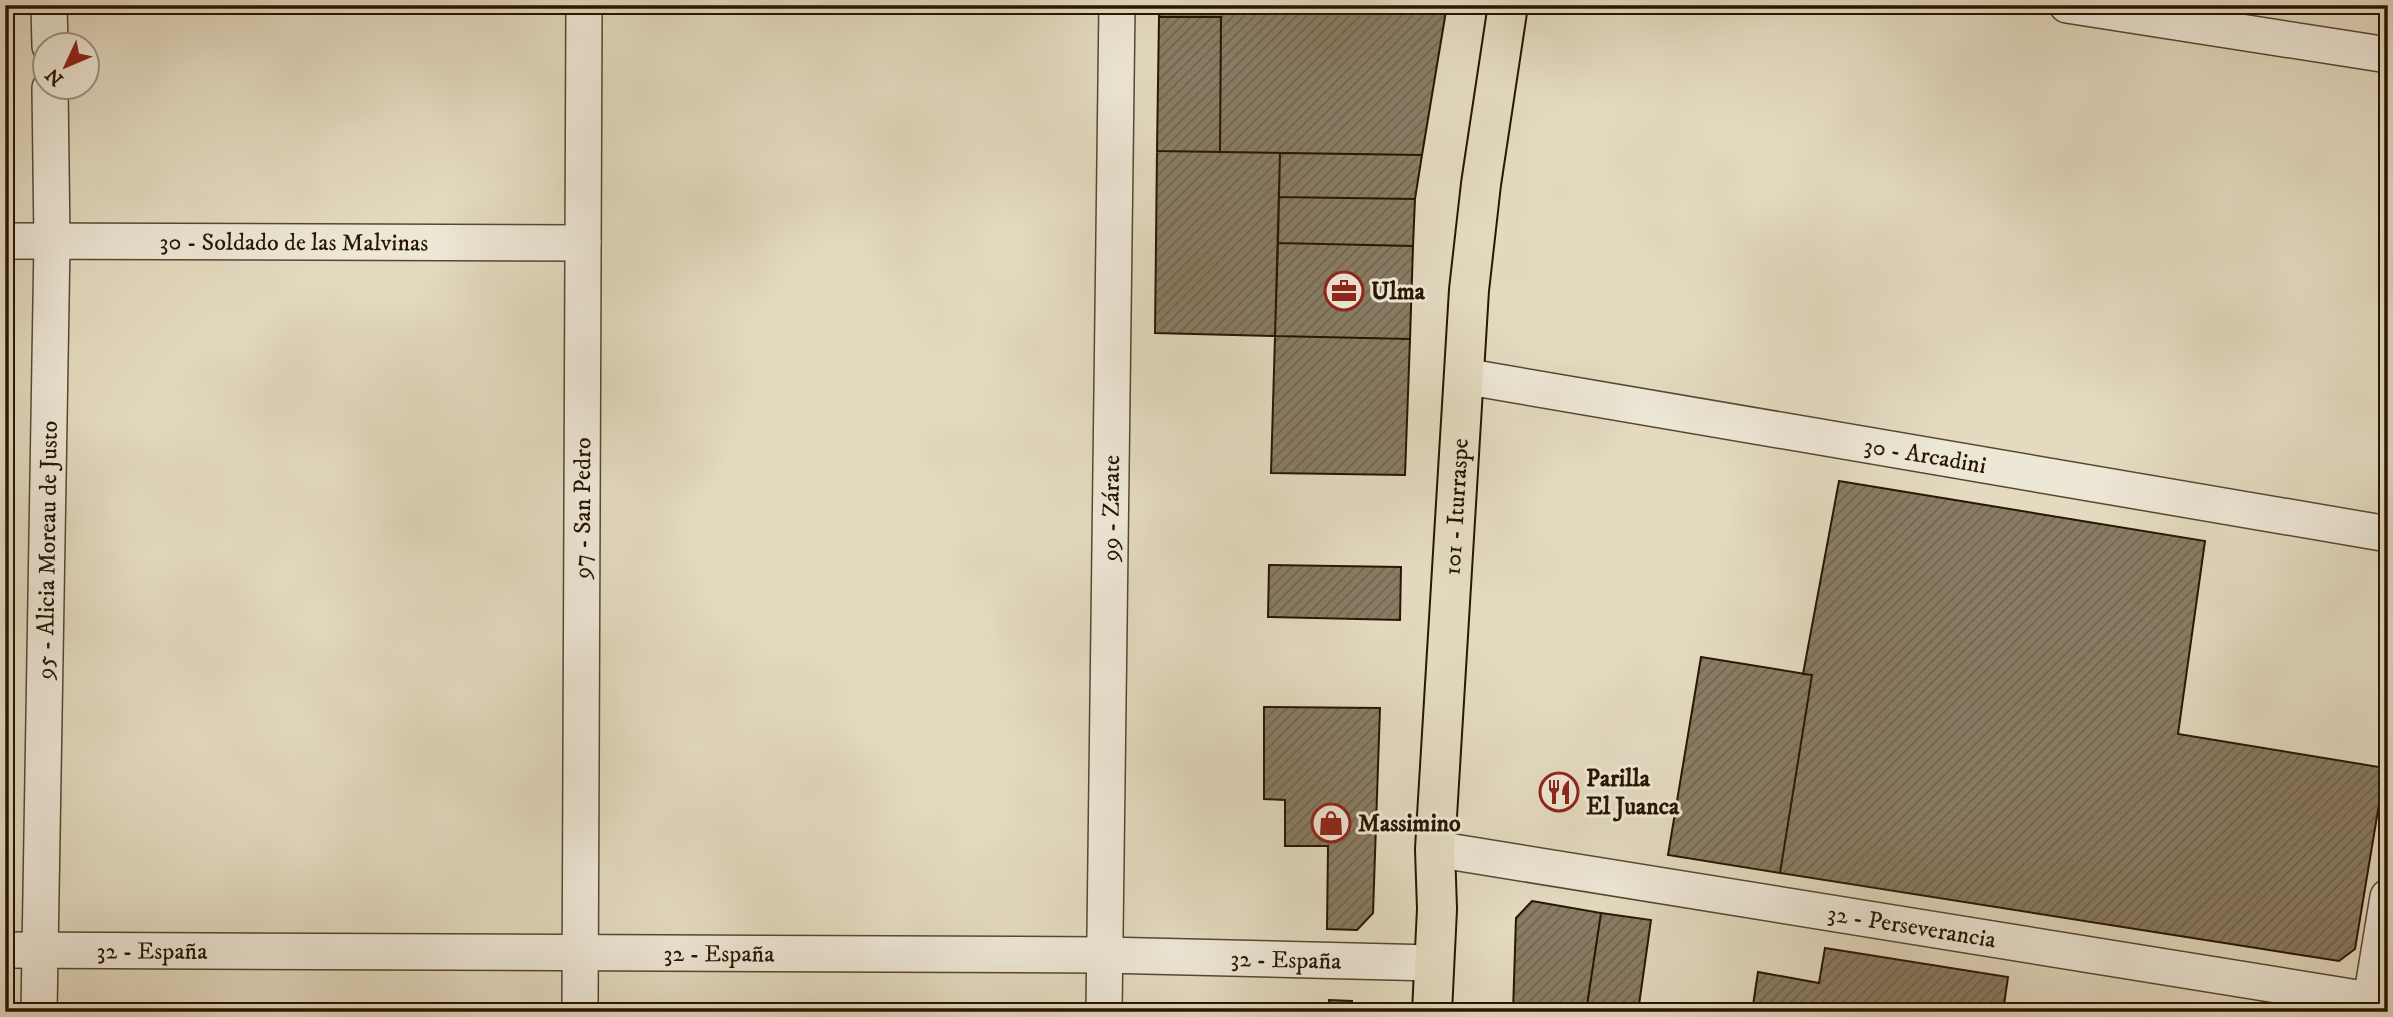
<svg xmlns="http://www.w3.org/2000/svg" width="2393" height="1017" viewBox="0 0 2393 1017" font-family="'IM FELL DW Pica',serif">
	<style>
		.building { fill: url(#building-hatch); stroke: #281600; stroke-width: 2 }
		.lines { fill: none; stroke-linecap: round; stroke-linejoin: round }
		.street-casing { stroke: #574730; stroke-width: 38 }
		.primary-casing { stroke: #281600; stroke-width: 42 }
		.street { stroke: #ede7d6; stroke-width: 35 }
		.primary { stroke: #e3dac0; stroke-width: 38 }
		.labels { text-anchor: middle; stroke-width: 6; stroke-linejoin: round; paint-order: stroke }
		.street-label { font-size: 24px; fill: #281600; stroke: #ede7d6 }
		.poi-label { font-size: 24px; font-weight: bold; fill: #281600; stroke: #ede7d6; text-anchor: start }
	</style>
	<defs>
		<pattern id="building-hatch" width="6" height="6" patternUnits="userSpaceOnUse" patternTransform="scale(1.75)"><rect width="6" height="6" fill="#897c64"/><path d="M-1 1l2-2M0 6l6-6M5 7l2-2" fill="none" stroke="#706550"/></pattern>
	</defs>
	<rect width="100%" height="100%" fill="#e3dac0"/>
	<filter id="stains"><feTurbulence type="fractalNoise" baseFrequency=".00286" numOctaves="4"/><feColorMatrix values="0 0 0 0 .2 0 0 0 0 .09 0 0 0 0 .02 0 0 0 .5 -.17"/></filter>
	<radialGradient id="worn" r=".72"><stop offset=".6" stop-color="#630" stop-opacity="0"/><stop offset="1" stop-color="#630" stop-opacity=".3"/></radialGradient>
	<path class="building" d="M 1159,5 L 1447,5 L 1422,155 L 1220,152 L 1221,17 L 1159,17 Z
		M 1159,17 L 1221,17 L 1220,152 L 1157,151 Z
		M 1157,151 L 1280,153 L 1275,336 L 1155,333 Z
		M 1280,153 L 1422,155 L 1415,199 L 1279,197 Z
		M 1279,197 L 1415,199 L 1413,246 L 1278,243 Z
		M 1278,243 L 1413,246 L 1410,339 L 1275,336 Z
		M 5,281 L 13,281 L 11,460 L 5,460 Z
		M 1275,336 L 1410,339 L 1405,475 L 1271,473 Z
		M 1839,481 L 2205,541 L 2178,734 L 2385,768 L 2355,949 L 2339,961 L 1780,873 L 1812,675 L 1803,674 Z
		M 1269,565 L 1401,567 L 1400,620 L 1268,617 Z
		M 1701,657 L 1812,675 L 1780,873 L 1668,855 Z
		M 1264,707 L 1380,708 L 1373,913 L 1357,930 L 1327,929 L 1328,846 L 1285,846 L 1285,800 L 1264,799 Z
		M 1532,901 L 1601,913 L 1586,1012 L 1513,1012 L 1516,918 Z
		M 1601,913 L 1651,920 L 1638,1012 L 1586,1012 Z
		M 1825,948 L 2008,977 L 2003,1012 L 1752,1012 L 1758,972 L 1819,983 Z
		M 1329,1000 L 1352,1001 L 1352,1012 L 1329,1012 Z"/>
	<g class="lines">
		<defs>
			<g id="street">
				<path d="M 49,5 L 50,46"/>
				<path d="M 2067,5 L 2388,55"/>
				<path id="s1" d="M 5,241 L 583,243"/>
				<path id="s2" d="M 1463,376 L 2388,534"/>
				<path id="s3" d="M 1435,849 L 2388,1003"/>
				<path id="s4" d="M 5,950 L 1104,955 L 1434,963"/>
				<path id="s5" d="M 39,1012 L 52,242 L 50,88"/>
				<path id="s6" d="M 580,1012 L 584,5"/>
				<path id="s7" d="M 1104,1012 L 1117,5"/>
				<path d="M 2369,1012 L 2388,897"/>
			</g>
			<g id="primary">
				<path id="s8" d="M 1432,1012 L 1437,909 L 1435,849 L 1469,290 L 1481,184 L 1508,5"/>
			</g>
		</defs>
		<use href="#street" class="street-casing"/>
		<use href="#primary" class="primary-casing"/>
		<use href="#street" class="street"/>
		<use href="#primary" class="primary"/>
	</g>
	<defs>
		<symbol id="office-ring" viewBox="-11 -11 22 22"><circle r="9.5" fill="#ede7d6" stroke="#8f2418" stroke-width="1.5"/><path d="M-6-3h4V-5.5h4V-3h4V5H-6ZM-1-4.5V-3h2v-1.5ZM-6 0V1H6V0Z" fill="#8f2418"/></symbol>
		<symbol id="restaurant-ring" viewBox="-11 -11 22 22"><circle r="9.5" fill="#ede7d6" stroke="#8f2418" stroke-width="1.5"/><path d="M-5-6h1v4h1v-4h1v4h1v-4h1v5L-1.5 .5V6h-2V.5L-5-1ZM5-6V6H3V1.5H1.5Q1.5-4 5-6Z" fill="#8f2418"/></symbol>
		<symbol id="shop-ring" viewBox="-11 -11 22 22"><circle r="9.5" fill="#ede7d6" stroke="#8f2418" stroke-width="1.5"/><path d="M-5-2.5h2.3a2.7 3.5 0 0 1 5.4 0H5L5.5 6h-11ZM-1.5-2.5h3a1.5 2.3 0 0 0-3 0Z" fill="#8f2418"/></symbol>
	</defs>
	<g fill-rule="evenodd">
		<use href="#office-ring" x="1322" y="269" width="44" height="44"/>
		<use href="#restaurant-ring" x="1537" y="770" width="44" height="44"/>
		<use href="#shop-ring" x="1309" y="801" width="44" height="44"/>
	</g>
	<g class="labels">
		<g class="street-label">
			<text dy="8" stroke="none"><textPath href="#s1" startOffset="289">30 - Soldado de las Malvinas</textPath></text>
			<text dy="8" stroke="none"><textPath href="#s2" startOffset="469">30 - Arcadini</textPath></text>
			<text dy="8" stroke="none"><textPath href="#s8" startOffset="506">101 - Iturraspe</textPath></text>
			<text dy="8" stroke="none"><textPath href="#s7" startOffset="504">99 - Zárate</textPath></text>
			<text dy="8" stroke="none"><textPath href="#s6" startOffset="504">97 - San Pedro</textPath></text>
			<text dy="8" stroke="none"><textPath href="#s5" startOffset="462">95 - Alicia Moreau de Justo</textPath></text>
			<text dy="8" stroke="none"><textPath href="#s3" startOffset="483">32 - Perseverancia</textPath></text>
			<text dy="8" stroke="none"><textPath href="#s4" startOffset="147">32 - España</textPath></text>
			<text dy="8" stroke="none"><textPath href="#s4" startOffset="714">32 - España</textPath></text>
			<text dy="8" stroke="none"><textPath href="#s4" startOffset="1281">32 - España</textPath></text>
		</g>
		<g class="poi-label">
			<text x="1371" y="299">Ulma</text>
			<text x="1586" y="786">Parilla<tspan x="1586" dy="28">El Juanca</tspan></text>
			<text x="1358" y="831">Massimino</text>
		</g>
	</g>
	<rect width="2393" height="1017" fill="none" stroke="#e3dac0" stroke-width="28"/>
	<rect x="7" y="7" width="2379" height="1003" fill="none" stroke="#281600" stroke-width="3.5"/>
	<rect x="14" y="14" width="2365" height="989" fill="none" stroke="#281600" stroke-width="2"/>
	<g transform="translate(66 66) rotate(226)"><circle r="33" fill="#ede7d6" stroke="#9e9380" stroke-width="2"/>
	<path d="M0-5L12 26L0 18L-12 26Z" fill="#8f2418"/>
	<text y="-10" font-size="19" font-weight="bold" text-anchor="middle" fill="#281600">N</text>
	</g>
	<rect width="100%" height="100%" filter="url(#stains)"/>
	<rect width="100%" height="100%" fill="url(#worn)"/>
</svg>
